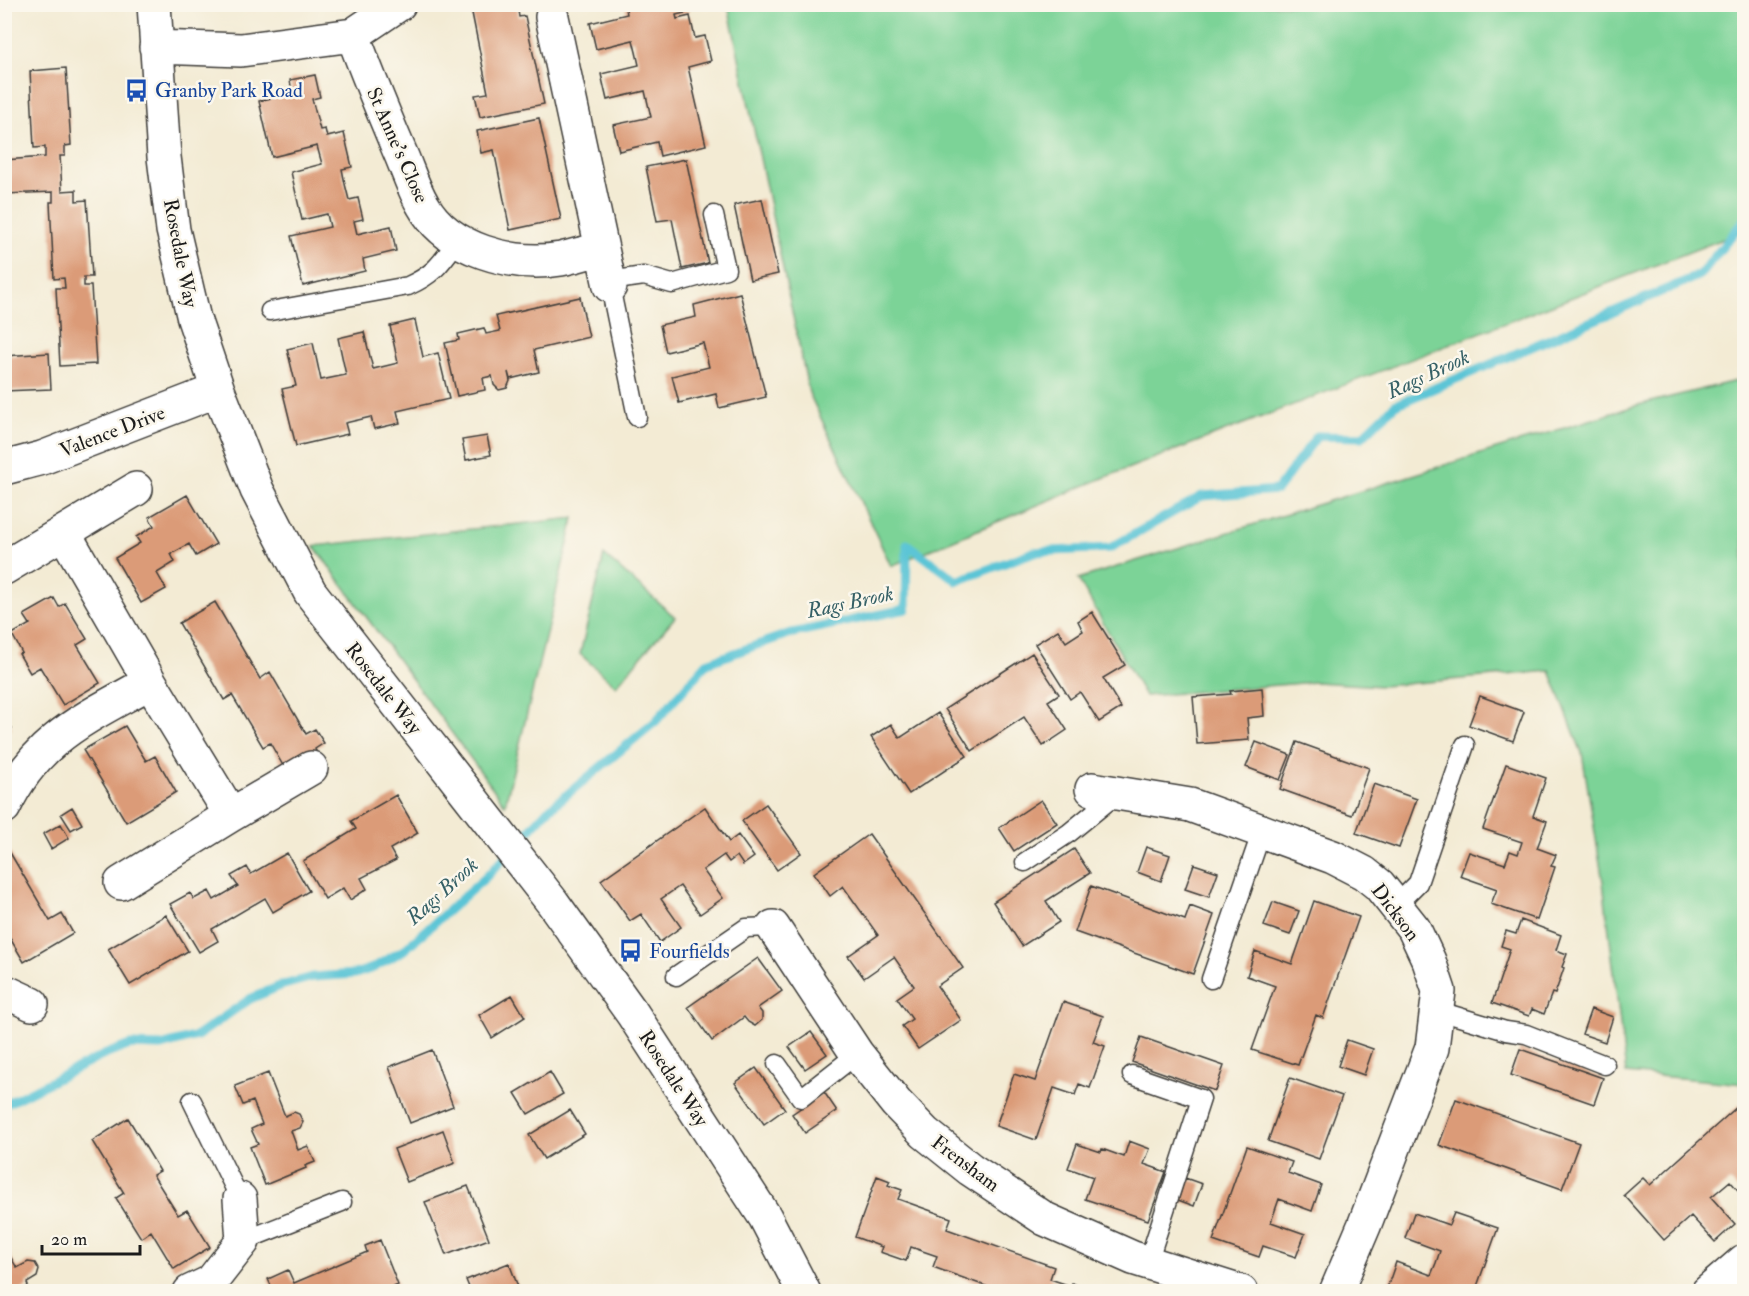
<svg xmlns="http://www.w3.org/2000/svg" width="1749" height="1296" viewBox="0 0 1749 1296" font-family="'IM FELL Double Pica',serif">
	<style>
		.green { fill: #7cd397; stroke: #4c785a; stroke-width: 1.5 }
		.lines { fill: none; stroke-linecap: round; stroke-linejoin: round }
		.stream { stroke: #5bc5d6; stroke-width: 9 }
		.building { fill: #db9b78 }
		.service-casing { stroke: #3c3b38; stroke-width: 21 }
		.minor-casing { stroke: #3c3b38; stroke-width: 36 }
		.service { stroke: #fff; stroke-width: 18 }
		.minor { stroke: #fff; stroke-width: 33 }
		.labels { text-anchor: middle; stroke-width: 5; stroke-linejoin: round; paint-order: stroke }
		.transit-label { font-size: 20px; fill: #164399; stroke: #fbf7ec; text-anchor: start }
		.street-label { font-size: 20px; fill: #1c1c1c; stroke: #fbf7ec }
		.water-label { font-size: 21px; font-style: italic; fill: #356066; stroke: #fbf7ec }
	</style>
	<rect width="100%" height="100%" fill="#fbf7ec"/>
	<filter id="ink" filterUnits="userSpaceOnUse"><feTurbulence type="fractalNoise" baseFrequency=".0167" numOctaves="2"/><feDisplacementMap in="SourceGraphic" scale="12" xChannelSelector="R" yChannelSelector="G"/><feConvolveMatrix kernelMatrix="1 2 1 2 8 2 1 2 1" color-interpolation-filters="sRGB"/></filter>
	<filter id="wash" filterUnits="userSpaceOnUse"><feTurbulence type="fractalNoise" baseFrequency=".008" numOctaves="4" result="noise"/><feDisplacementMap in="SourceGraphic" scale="24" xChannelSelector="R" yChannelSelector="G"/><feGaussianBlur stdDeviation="1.35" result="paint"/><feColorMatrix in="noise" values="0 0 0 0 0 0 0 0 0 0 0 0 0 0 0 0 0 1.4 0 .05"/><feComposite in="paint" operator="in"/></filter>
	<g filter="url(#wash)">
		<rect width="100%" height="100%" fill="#f3ebd4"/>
		<path class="green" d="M 728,5 L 1744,5 L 1744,231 L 1098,480 L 891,566 L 809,393 Z
			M 1744,379 L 1744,1084 L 1626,1073 L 1603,882 L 1582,753 L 1550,671 L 1382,686 L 1315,682 L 1145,696 L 1078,579 L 1638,405 Z
			M 574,518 L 505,805 L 314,546 Z
			M 604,555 L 675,617 L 616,686 L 580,654 Z"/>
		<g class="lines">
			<path class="stream" d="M 516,845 L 547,811 L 655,722 L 707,663 L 788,634 L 906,609 L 907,544 L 957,581 L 1034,552 L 1110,548 L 1202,496 L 1277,490 L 1317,436 L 1362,437 L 1395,405 L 1700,275 L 1744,220
				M 4,1105 L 104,1055 L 130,1045 L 161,1046 L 197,1036 L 250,999 L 280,986 L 313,977 L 355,974 L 373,968 L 404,950 L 486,877 L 507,855"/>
		</g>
		<g id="blocks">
			<path class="building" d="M 489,4 L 517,4 L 519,17 L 525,16 L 544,104 L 480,117 L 475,95 L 488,93 L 471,8 Z
				M 625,4 L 687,4 L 689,12 L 676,15 L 677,19 L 690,16 L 695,38 L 705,36 L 711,61 L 688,67 L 706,145 L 660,156 L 657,142 L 619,151 L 613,125 L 651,117 L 645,91 L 607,100 L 601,74 L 639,65 L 636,52 L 633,40 L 596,49 L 590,23 L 627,14 Z
				M 66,68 L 71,145 L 65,146 L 65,156 L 60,156 L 62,191 L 76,190 L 76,201 L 87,200 L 92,277 L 84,277 L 84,286 L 91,286 L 96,364 L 60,366 L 56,288 L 65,288 L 64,278 L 54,279 L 50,202 L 53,202 L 53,192 L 4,194 L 4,160 L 45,157 L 45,147 L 34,148 L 30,71 Z
				M 315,75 L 320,97 L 312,99 L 320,130 L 325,129 L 327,137 L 344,133 L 352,167 L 342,169 L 345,184 L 349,200 L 358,198 L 363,219 L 354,221 L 357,234 L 391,226 L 396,251 L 363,259 L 365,271 L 303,286 L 291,236 L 330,227 L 327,214 L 302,220 L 291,172 L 322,164 L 317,146 L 272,157 L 259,101 L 292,93 L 290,80 Z
				M 539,118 L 561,219 L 510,230 L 494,150 L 481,153 L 477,131 Z
				M 686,159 L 708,263 L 682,269 L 672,219 L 657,221 L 646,167 Z
				M 762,199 L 778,274 L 750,280 L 734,205 Z
				M 740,293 L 766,397 L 719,408 L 716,394 L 679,403 L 672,376 L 709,367 L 703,343 L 666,352 L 660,325 L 696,317 L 694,305 Z
				M 580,297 L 589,337 L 534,350 L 539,372 L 510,379 L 508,372 L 510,381 L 507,388 L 499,390 L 494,385 L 492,376 L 483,378 L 485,390 L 457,396 L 445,343 L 459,340 L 458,334 L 484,328 L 486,334 L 500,331 L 496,316 Z
				M 415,320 L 423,357 L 438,353 L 449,399 L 397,411 L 400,423 L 374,429 L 371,417 L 345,423 L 348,434 L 296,446 L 282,389 L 296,386 L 287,349 L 313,343 L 321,380 L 346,375 L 338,338 L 364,332 L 373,369 L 398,363 L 390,326 Z
				M 49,353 L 51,389 L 4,391 L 4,356 Z
				M 487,436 L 491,455 L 466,460 L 462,440 Z
				M 187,495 L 216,544 L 196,556 L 189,544 L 171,554 L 175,562 L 157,573 L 166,589 L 141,603 L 115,558 L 140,543 L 136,537 L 154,526 L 149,517 Z
				M 54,598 L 59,607 L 65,603 L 87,639 L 77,645 L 100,683 L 63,705 L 40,667 L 30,673 L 19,654 L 22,653 L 12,634 L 30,624 L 24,615 Z
				M 215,602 L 260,679 L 270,672 L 306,734 L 315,729 L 324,743 L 315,749 L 316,751 L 285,769 L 270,743 L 263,747 L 232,695 L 224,700 L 179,623 Z
				M 1092,612 L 1125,665 L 1103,678 L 1121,708 L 1099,722 L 1080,692 L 1070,699 L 1035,644 L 1058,630 L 1066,642 L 1083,631 L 1078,621 Z
				M 1032,653 L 1059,694 L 1048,701 L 1067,730 L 1043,746 L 1024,717 L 972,751 L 945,709 Z
				M 1262,688 L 1264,716 L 1247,718 L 1249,740 L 1197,744 L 1193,697 L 1231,694 L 1230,691 Z
				M 1480,696 L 1524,712 L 1513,741 L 1469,725 Z
				M 938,713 L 967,756 L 909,794 L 871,737 L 891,724 L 900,738 Z
				M 4,716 L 12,728 L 4,733 Z
				M 125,726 L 146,761 L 155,756 L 176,792 L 126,822 L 83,750 Z
				M 1256,742 L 1290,755 L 1280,780 L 1246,767 Z
				M 1297,742 L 1369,768 L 1352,815 L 1280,789 Z
				M 1506,764 L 1546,778 L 1533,816 L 1547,821 L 1537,848 L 1556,855 L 1551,866 L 1555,867 L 1537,920 L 1491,904 L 1497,889 L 1460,876 L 1469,852 L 1505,864 L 1510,851 L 1518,854 L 1522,842 L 1483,829 Z
				M 1374,784 L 1417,799 L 1399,848 L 1356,833 Z
				M 396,795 L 418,833 L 390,849 L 396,860 L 361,878 L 367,889 L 350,900 L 343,888 L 325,899 L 303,861 L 356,829 L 351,821 Z
				M 1041,800 L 1057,823 L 1014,851 L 999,828 Z
				M 766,804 L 801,853 L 777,870 L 742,821 Z
				M 72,807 L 82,824 L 71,830 L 61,814 Z
				M 705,807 L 729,842 L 738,835 L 754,857 L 743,865 L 737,856 L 729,862 L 724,855 L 703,870 L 723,898 L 700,914 L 680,886 L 661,899 L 681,927 L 660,942 L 641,914 L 630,921 L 601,880 Z
				M 61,824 L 69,838 L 51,849 L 43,834 Z
				M 869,834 L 963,968 L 937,986 L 961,1020 L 918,1049 L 902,1026 L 912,1019 L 897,998 L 914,986 L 894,957 L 864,978 L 848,956 L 878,935 L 843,886 L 830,896 L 814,873 Z
				M 1146,847 L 1170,855 L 1161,881 L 1137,872 Z
				M 1074,849 L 1090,873 L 1046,901 L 1059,922 L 1022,946 L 993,902 Z
				M 9,851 L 50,921 L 62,914 L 73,933 L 24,962 L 4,928 L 4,854 Z
				M 287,853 L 309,891 L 273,912 L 265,898 L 212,929 L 218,941 L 199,952 L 170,904 L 190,893 L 194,899 L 209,891 L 214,900 L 238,886 L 231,876 L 247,867 L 251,874 Z
				M 1194,864 L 1218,872 L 1209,897 L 1185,889 Z
				M 1091,886 L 1185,920 L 1190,906 L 1214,915 L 1193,974 L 1075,932 Z
				M 1314,901 L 1359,917 L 1323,1018 L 1316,1015 L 1298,1065 L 1252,1050 L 1275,986 L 1247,976 L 1255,951 L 1292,964 Z
				M 1273,902 L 1299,911 L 1290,935 L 1264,926 Z
				M 166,915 L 188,951 L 130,985 L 108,949 Z
				M 1521,920 L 1561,935 L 1556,950 L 1567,954 L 1562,967 L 1564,968 L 1555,994 L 1552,993 L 1544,1014 L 1532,1009 L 1529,1016 L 1492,1003 L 1510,949 L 1501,946 L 1506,931 L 1516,934 Z
				M 758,958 L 782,991 L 758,1008 L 762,1013 L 762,1020 L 755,1026 L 748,1022 L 744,1017 L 712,1041 L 688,1007 Z
				M 512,995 L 525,1017 L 492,1038 L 479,1015 Z
				M 1063,1002 L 1103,1016 L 1093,1042 L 1105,1046 L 1090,1088 L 1079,1084 L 1075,1095 L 1054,1088 L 1036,1140 L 996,1126 L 1014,1074 L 1035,1081 Z
				M 1591,1009 L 1613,1017 L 1605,1042 L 1582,1034 Z
				M 811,1032 L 827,1054 L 805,1069 L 789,1047 Z
				M 1141,1037 L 1224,1066 L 1215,1091 L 1132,1062 Z
				M 1347,1040 L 1373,1049 L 1364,1075 L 1338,1066 Z
				M 1520,1049 L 1603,1078 L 1594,1104 L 1511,1075 Z
				M 432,1050 L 453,1106 L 410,1123 L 389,1067 Z
				M 756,1068 L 785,1109 L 764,1124 L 735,1083 Z
				M 550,1072 L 563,1094 L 528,1114 L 515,1093 Z
				M 268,1073 L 285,1116 L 294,1112 L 299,1114 L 303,1122 L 300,1128 L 291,1131 L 298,1150 L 308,1146 L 315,1162 L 305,1166 L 306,1168 L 265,1185 L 250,1147 L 258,1144 L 251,1129 L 262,1124 L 253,1101 L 243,1105 L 235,1086 Z
				M 1290,1078 L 1342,1096 L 1319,1159 L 1268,1141 Z
				M 824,1092 L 837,1111 L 805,1133 L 792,1114 Z
				M 1456,1099 L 1579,1143 L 1562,1189 L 1439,1145 Z
				M 1739,1105 L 1744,1111 L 1744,1197 L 1730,1181 L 1711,1197 L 1735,1224 L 1715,1242 L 1691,1216 L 1664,1240 L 1624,1195 L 1643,1178 L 1650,1185 Z
				M 570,1110 L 585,1134 L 544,1159 L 529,1135 Z
				M 128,1118 L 160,1171 L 153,1175 L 178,1215 L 187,1210 L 210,1247 L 174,1269 L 151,1231 L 141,1238 L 116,1198 L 124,1193 L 92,1141 Z
				M 443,1130 L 455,1163 L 407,1182 L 394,1149 Z
				M 1129,1141 L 1150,1149 L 1144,1164 L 1166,1172 L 1148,1220 L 1085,1199 L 1093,1177 L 1068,1168 L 1077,1144 L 1101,1152 L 1102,1149 L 1124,1157 Z
				M 1247,1146 L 1292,1162 L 1288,1173 L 1321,1185 L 1312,1211 L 1279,1199 L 1271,1222 L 1305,1234 L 1296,1257 L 1263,1246 L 1259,1257 L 1213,1241 Z
				M 877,1176 L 890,1181 L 888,1185 L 902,1190 L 898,1199 L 951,1218 L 947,1229 L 1054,1267 L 1050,1279 L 1071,1286 L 1072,1283 L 1095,1292 L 1002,1292 L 933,1267 L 937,1256 L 911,1247 L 906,1261 L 880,1252 L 882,1247 L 855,1237 Z
				M 1185,1178 L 1202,1184 L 1194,1206 L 1178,1200 Z
				M 468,1186 L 489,1239 L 446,1255 L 425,1202 Z
				M 1414,1213 L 1449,1225 L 1454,1213 L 1498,1228 L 1475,1292 L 1397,1292 L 1387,1288 L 1396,1262 L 1431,1275 L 1436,1263 L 1440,1251 L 1405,1238 Z
				M 380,1240 L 398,1285 L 383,1292 L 274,1292 L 268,1279 L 288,1270 L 294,1283 L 367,1252 L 365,1246 Z
				M 5,1247 L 17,1268 L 28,1262 L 35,1263 L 39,1270 L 37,1277 L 27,1283 L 28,1286 L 19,1292 L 5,1292 Z
				M 509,1263 L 520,1292 L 471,1292 L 466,1280 Z"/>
		</g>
	</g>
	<g filter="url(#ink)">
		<use href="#blocks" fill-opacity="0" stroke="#3c3b38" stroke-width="1.5"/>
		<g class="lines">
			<defs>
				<path id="service" d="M 609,281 L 644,276 L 672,284 L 726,269 L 714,215
					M 610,286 L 637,417
					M 270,311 L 408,286 C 435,274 441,263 458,240
					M 1025,862 L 1069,833 L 1118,793
					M 1396,905 L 1418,883 L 1465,745
					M 676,976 L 746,928 L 773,927
					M 1211,979 L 1262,831
					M 1436,1010 L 1506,1031 L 1526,1034 L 1605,1065
					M 777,1064 L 801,1098 L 857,1054
					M 1132,1075 L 1201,1099 L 1148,1262
					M 192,1101 L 240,1199
					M 243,1241 L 342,1202"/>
				<path id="minor" d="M 154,4 L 164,157 L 173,230 L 194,319 L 218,390 L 257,490 L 310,592 L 553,903 L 632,1013 L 765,1217 L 804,1292
					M 552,17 L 610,286
					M 353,35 C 367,74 383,112 399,150 C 407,168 413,188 423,205 C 448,250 513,267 561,259 C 574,256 588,252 601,249
					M 156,47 L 241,50 L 353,35 L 399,4
					M 4,468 L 42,458 L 218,390
					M 64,533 L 150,682
					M 4,568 L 136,489
					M 1092,789 L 1190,805 L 1333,857 L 1364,873 L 1379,885 L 1414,929 L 1429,961 L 1439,991 L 1432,1048 L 1364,1226 L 1336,1292
					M 4,807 C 37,737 87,718 150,682 L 231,815 L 121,883
					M 231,815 L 311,768
					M 773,927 L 857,1054 L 896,1103 L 925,1133 L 970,1169 L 1045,1219 L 1133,1258 L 1241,1292
					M 4,991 L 32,1004
					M 190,1292 L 211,1282 L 243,1241 L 240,1199
					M 1708,1292 L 1744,1261"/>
			</defs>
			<use href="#service" class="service-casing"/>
			<use href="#minor" class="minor-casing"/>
			<use href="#service" class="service"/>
			<use href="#minor" class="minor"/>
		</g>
	</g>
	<defs>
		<symbol id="bus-bare" viewBox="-9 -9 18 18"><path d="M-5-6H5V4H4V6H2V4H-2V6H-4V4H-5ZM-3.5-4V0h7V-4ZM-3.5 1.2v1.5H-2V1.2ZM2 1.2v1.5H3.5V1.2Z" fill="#1a4fb4" stroke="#fbf7ec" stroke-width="2.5" paint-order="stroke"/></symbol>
	</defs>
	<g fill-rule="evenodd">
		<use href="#bus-bare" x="120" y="74" width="33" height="33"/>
		<use href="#bus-bare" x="614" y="934" width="33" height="33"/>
	</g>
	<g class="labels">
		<g class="transit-label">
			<text x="155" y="97">Granby Park Road</text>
			<text x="649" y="958">Fourfields</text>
		</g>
		<g class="street-label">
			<text transform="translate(398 145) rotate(66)" y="7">St Anne's Close</text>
			<text transform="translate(181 253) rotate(79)" y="7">Rosedale Way</text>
			<text transform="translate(112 431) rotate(-21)" y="7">Valence Drive</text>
			<text transform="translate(384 688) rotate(52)" y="7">Rosedale Way</text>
			<text transform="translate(1396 912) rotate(53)" y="7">Dickson</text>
			<text transform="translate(674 1078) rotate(57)" y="7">Rosedale Way</text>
			<text transform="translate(966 1163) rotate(37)" y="7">Frensham</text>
		</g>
		<g class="water-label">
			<text transform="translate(1428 374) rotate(-25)" y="7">Rags Brook</text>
			<text transform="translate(850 602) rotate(-12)" y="7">Rags Brook</text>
			<text transform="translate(442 891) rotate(-42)" y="7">Rags Brook</text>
		</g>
	</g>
	<rect width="1749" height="1296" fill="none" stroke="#fbf7ec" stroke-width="24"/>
	<path d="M42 1245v9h98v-9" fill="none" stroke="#1c1c1c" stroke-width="3"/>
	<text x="51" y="1245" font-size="18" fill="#1c1c1c" stroke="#fbf7ec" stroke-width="4.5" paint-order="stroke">20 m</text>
</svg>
